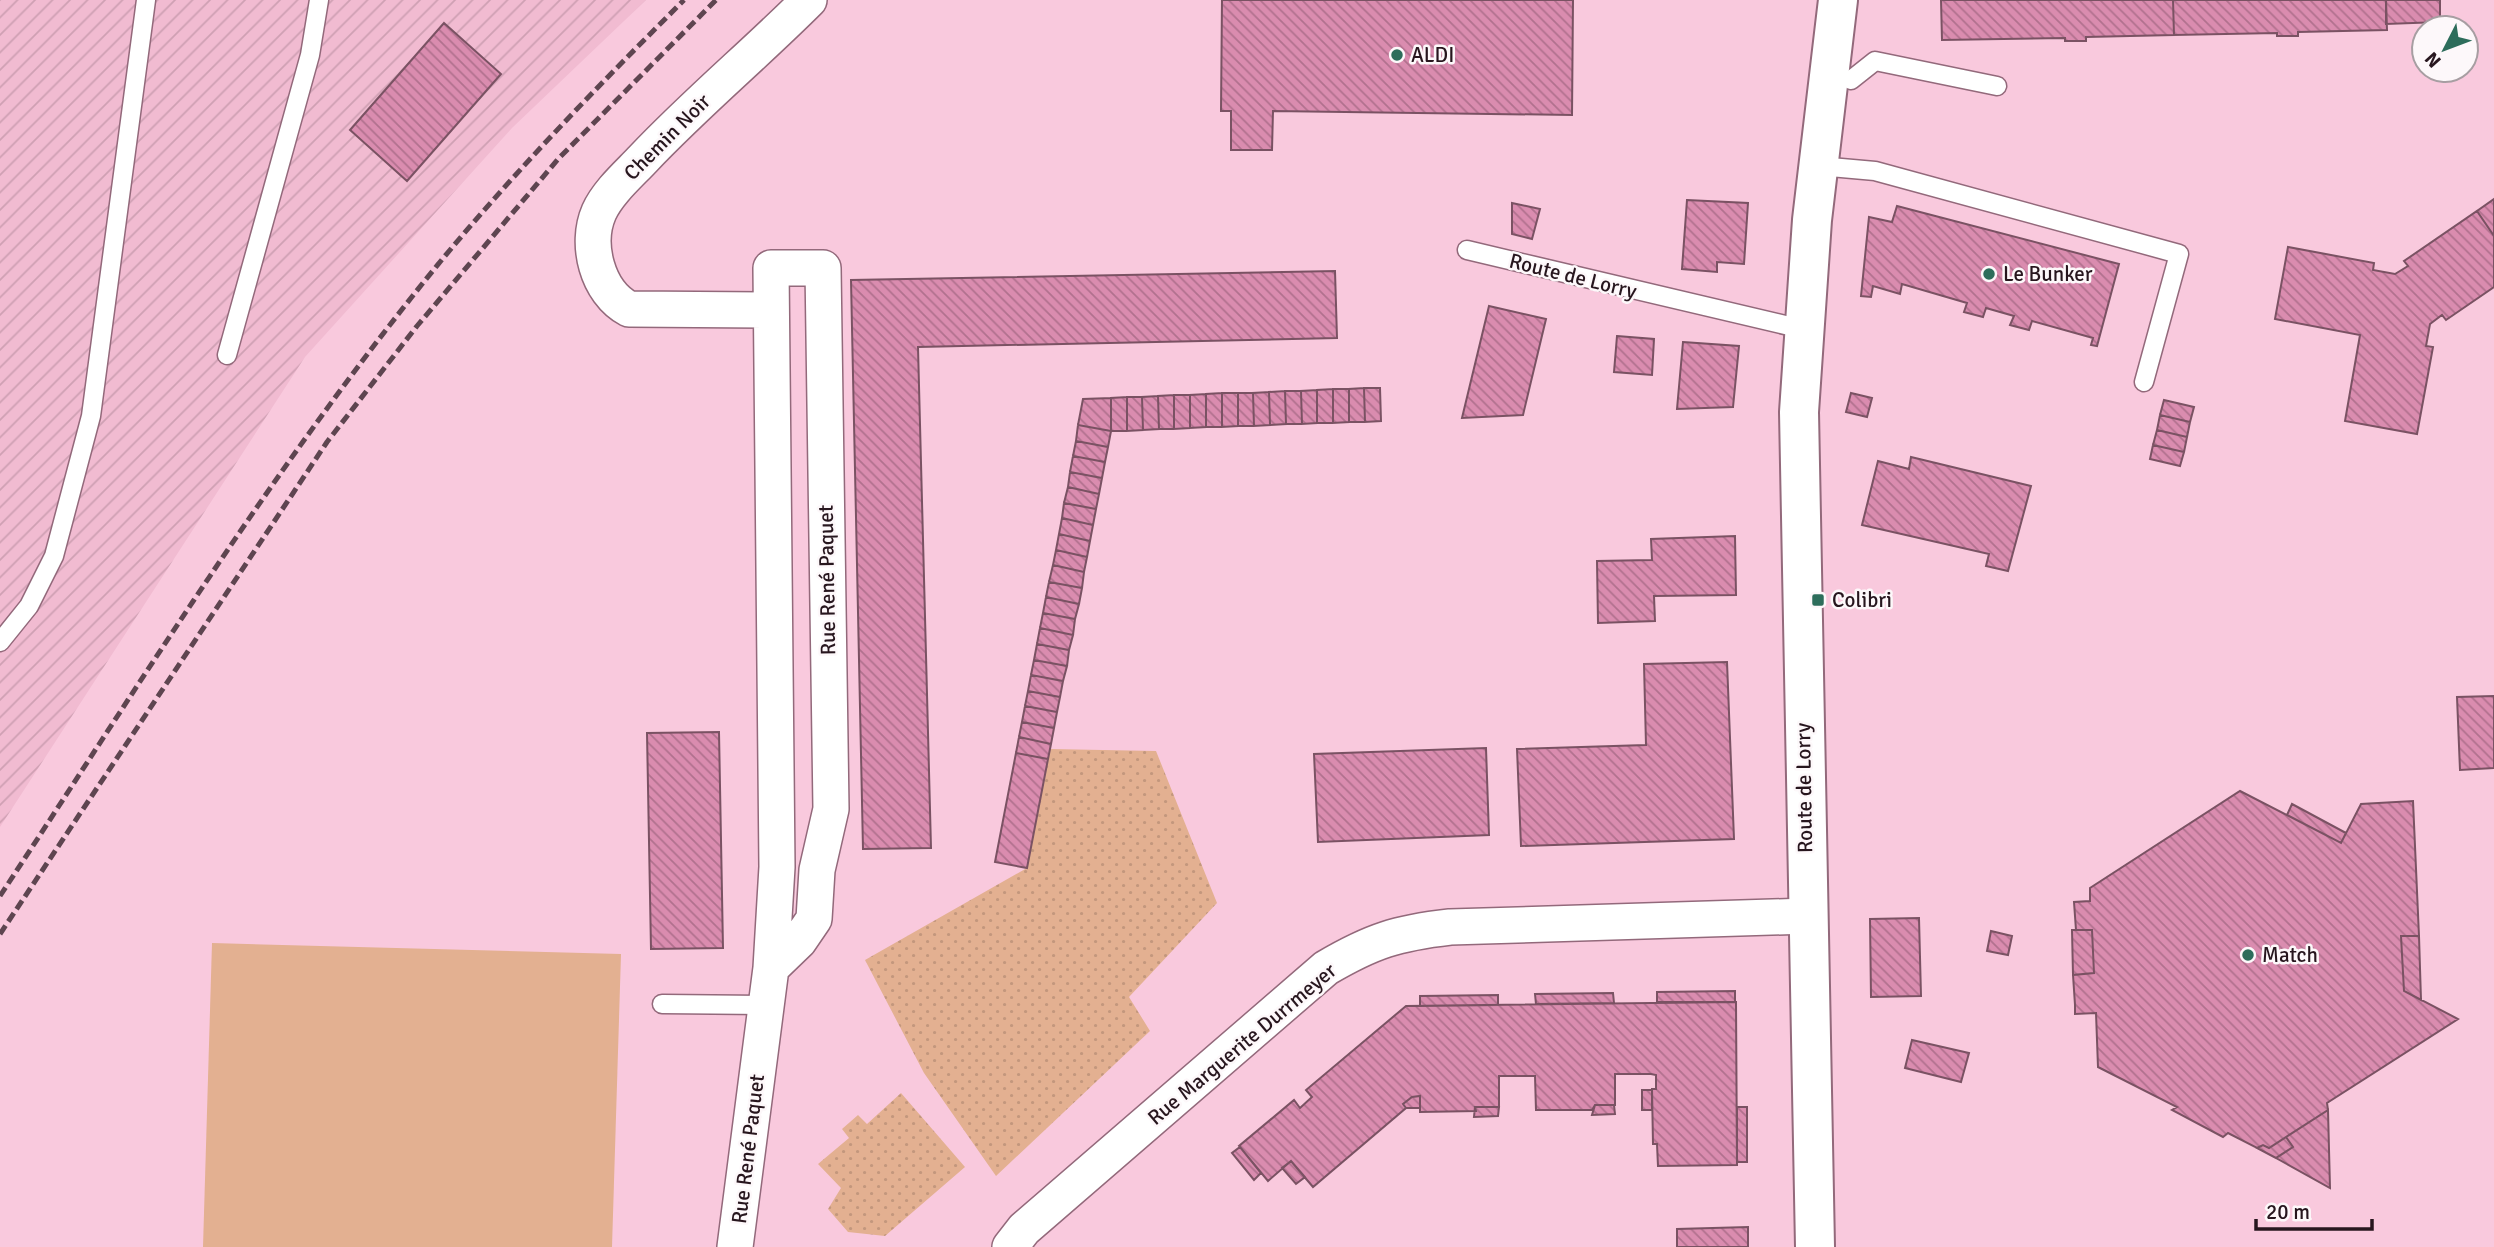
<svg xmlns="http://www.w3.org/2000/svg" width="2494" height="1247" viewBox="0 0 2494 1247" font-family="Signika,sans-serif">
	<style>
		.industrial { fill: url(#industrial-furrows) }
		.grass { fill: url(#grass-dots) }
		.pitch { fill: #e3b091 }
		.building { fill: url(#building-back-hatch); stroke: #7a5263; stroke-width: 2 }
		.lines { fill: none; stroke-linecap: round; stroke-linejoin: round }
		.lane-casing { stroke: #93697b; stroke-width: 21 }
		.street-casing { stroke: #93697b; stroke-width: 38 }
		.primary-casing { stroke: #93697b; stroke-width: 42 }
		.lane { stroke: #fff; stroke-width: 18 }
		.street { stroke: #fff; stroke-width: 35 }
		.primary { stroke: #fff; stroke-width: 38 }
		.rail { stroke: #5e4550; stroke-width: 5; stroke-dasharray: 10 5; stroke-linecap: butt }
		.poi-dot { fill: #2d6d5b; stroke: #fdf8fa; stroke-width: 2.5 }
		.labels { text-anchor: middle; stroke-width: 5; stroke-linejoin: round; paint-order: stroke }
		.poi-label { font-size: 21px; fill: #27161e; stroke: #fdf8fa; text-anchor: start }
		.street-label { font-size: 21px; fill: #27161e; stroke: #fdf8fa }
	</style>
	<defs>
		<pattern id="industrial-furrows" width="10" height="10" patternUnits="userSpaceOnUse" patternTransform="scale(1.75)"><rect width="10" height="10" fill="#f1bbd1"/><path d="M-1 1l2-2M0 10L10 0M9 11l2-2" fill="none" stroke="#cfa0b3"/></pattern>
		<pattern id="grass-dots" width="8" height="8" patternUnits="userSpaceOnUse" patternTransform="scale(1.75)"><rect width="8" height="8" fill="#e3b091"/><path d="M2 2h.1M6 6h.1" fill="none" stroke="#c3977d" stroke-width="1.8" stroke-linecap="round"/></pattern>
		<pattern id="building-back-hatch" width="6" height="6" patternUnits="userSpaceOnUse" patternTransform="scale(1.75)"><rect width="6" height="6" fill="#da8caf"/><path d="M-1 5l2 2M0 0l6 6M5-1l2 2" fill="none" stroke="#b1718e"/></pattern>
	</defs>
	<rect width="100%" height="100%" fill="#f9c9dd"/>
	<path class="industrial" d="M 0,0 L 646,0 L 512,128 L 305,357 L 0,827 Z"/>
	<path class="grass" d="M 1050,749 L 1156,751 L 1217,903 L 1129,997 L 1150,1031 L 996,1176 L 924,1073 L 865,960 L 1027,868 Z
		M 901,1093 L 965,1167 L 885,1236 L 848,1232 L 828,1209 L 841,1188 L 818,1164 L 849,1138 L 842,1129 L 858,1115 L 867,1124 Z"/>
	<path class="pitch" d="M 212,943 L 621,954 L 612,1247 L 203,1247 Z"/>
	<path class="building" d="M 1222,0 L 1573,0 L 1572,115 L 1273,111 L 1272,150 L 1231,150 L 1231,111 L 1221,111 Z
		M 1941,0 L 2173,0 L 2174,35 L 2086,37 L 2086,41 L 2065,41 L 2065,38 L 1942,40 Z
		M 2173,0 L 2386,0 L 2387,30 L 2298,32 L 2298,36 L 2277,36 L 2277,33 L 2174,35 Z
		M 2386,0 L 2440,0 L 2440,22 L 2386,24 Z
		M 444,23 L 501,74 L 407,181 L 350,130 Z
		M 2494,199 L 2494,236 L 2477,211 Z
		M 1687,200 L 1748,203 L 1744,264 L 1717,262 L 1717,272 L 1682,269 Z
		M 1512,203 L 1540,209 L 1532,239 L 1512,234 Z
		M 1897,206 L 2119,264 L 2097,346 L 2091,345 L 2093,338 L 2032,321 L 2029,330 L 2010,325 L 2014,316 L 1986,308 L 1983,317 L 1964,312 L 1967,303 L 1902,284 L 1900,294 L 1873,286 L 1871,297 L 1861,296 L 1869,217 L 1892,222 Z
		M 2477,211 L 2494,236 L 2494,287 L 2446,320 L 2442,315 L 2430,324 L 2426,346 L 2433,347 L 2417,434 L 2345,421 L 2360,335 L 2275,319 L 2288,247 L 2374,263 L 2373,270 L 2395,274 L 2408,266 L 2404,261 Z
		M 1335,271 L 1337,338 L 918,347 L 931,848 L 863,849 L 851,280 Z
		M 1489,306 L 1546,319 L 1523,415 L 1462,418 Z
		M 1617,336 L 1654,339 L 1652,375 L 1614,372 Z
		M 1683,342 L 1739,346 L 1733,407 L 1677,409 Z
		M 1364,388 L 1365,422 L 1349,422 L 1349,389 Z
		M 1364,388 L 1380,388 L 1381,421 L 1365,422 Z
		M 1333,389 L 1349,389 L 1349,422 L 1333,423 Z
		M 1333,389 L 1333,423 L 1317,423 L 1317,390 Z
		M 1317,390 L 1317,423 L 1302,424 L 1301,391 Z
		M 1285,391 L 1286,424 L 1270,425 L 1269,392 Z
		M 1285,391 L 1301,391 L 1302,424 L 1286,424 Z
		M 1269,392 L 1270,425 L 1254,426 L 1253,393 Z
		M 1222,393 L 1238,393 L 1238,426 L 1222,427 Z
		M 1222,393 L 1222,427 L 1206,427 L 1206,394 Z
		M 1238,393 L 1253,393 L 1254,426 L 1238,426 Z
		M 1851,393 L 1872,398 L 1867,417 L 1846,412 Z
		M 1206,394 L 1206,427 L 1190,428 L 1190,395 Z
		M 1174,395 L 1174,429 L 1159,429 L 1158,396 Z
		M 1174,395 L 1190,395 L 1190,428 L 1174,429 Z
		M 1158,396 L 1159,429 L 1143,430 L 1142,397 Z
		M 1127,397 L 1127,431 L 1111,431 L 1111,398 Z
		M 1127,397 L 1142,397 L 1143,430 L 1127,431 Z
		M 1111,398 L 1111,431 L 1078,425 L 1083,399 Z
		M 2164,400 L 2194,407 L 2190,422 L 2160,415 Z
		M 2160,415 L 2190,422 L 2187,437 L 2157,430 Z
		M 1078,425 L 1111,431 L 1108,447 L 1076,441 Z
		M 2157,430 L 2187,437 L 2184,452 L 2153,445 Z
		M 1076,441 L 1108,447 L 1105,462 L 1073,456 Z
		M 2153,445 L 2184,452 L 2180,466 L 2150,459 Z
		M 1073,456 L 1105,462 L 1102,478 L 1070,472 Z
		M 1911,457 L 2031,486 L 2008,571 L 1986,566 L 1989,554 L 1862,525 L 1878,461 L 1909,469 Z
		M 1070,472 L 1102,478 L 1099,494 L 1068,487 Z
		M 1068,487 L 1099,494 L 1096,509 L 1064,503 Z
		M 1064,503 L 1096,509 L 1093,525 L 1062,518 Z
		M 1062,518 L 1093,525 L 1090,541 L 1059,534 Z
		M 1059,534 L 1090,541 L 1087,557 L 1056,550 Z
		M 1735,536 L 1736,595 L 1654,596 L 1655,621 L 1598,623 L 1597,561 L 1652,560 L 1651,539 Z
		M 1056,550 L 1087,557 L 1084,572 L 1053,565 Z
		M 1053,565 L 1084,572 L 1082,588 L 1049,582 Z
		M 1049,582 L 1082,588 L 1079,604 L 1046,597 Z
		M 1046,597 L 1079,604 L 1075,619 L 1043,613 Z
		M 1043,613 L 1075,619 L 1073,635 L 1040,628 Z
		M 1040,628 L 1073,635 L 1069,650 L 1037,644 Z
		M 1037,644 L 1069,650 L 1067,666 L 1034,660 Z
		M 1034,660 L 1067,666 L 1063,681 L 1031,675 Z
		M 1727,662 L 1734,839 L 1521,846 L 1517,749 L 1646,745 L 1644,664 Z
		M 1031,675 L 1063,681 L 1060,697 L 1028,691 Z
		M 1028,691 L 1060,697 L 1057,712 L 1025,706 Z
		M 2494,696 L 2494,768 L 2460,770 L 2457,697 Z
		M 1025,706 L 1057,712 L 1054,728 L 1022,722 Z
		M 1022,722 L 1054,728 L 1051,744 L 1019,737 Z
		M 719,732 L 723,948 L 651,949 L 647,733 Z
		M 1019,737 L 1051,744 L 1048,759 L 1016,753 Z
		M 1486,748 L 1489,835 L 1318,842 L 1314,754 Z
		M 1016,753 L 1048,759 L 1027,868 L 995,862 Z
		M 2240,791 L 2341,843 L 2361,804 L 2413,801 L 2419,936 L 2401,936 L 2404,991 L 2458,1019 L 2327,1103 L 2328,1110 L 2269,1148 L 2263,1145 L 2257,1148 L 2228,1133 L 2223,1137 L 2172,1110 L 2177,1107 L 2098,1067 L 2096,1013 L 2075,1014 L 2075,1005 L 2073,975 L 2094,973 L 2092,930 L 2076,930 L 2074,902 L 2090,901 L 2090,888 Z
		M 2292,804 L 2346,833 L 2341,843 L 2287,815 Z
		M 1919,918 L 1921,996 L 1871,997 L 1870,919 Z
		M 2072,930 L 2092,930 L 2094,973 L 2073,975 Z
		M 1991,931 L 2012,936 L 2008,955 L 1987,951 Z
		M 2401,936 L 2419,936 L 2421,1000 L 2404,991 Z
		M 1735,991 L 1735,1002 L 1657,1002 L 1657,992 Z
		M 1613,993 L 1614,1003 L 1536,1004 L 1535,994 Z
		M 1498,995 L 1498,1005 L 1420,1006 L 1420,996 Z
		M 1736,1002 L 1737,1165 L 1658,1166 L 1657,1144 L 1653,1144 L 1652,1089 L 1656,1089 L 1656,1075 L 1651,1074 L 1615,1074 L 1615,1105 L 1595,1105 L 1592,1110 L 1536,1110 L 1535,1076 L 1499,1076 L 1499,1107 L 1475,1107 L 1476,1111 L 1420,1112 L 1420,1096 L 1412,1097 L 1403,1104 L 1406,1108 L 1313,1187 L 1291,1161 L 1268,1181 L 1239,1146 L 1294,1100 L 1300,1108 L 1312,1097 L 1306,1090 L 1406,1006 Z
		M 1912,1040 L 1969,1053 L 1961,1082 L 1905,1068 Z
		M 1642,1090 L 1652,1090 L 1652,1110 L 1642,1110 Z
		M 1420,1096 L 1420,1108 L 1406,1108 L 1403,1104 L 1412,1097 Z
		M 1595,1105 L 1614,1105 L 1615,1114 L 1592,1115 Z
		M 1475,1107 L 1499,1107 L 1498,1116 L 1474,1117 Z
		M 1737,1107 L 1747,1107 L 1747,1162 L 1737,1162 Z
		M 2328,1110 L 2330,1188 L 2276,1158 L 2293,1147 L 2286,1137 Z
		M 2286,1137 L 2293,1147 L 2276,1158 L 2257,1148 L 2263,1145 L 2269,1148 Z
		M 1240,1147 L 1261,1173 L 1254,1180 L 1232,1153 Z
		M 1291,1161 L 1305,1177 L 1296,1184 L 1282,1168 Z
		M 1748,1227 L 1748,1247 L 1677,1247 L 1677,1229 Z"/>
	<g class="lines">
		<defs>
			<path id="lane" d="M 1851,80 L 1875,61 L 1997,86
				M 1819,166 L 1875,171 L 2179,254 L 2144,382
				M 1467,250 L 1802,329
				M 227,355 L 310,55 L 319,0
				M 0,642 L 29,606 L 54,556 L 91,416 L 146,0
				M 662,1004 L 767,1005"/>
			<path id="street" d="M 770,310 L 629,309 C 597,292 585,244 599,212 C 608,192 629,174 643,159 C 696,103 755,54 809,0
				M 735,1247 L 771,968 L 777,867 L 771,268 L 823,268 L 831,809 L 817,870 L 814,919 L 799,941 L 771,968
				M 1010,1247 L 1024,1229 L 1326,968 C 1372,941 1397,933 1450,927 L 1807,916"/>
			<path id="primary" d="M 1815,1247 L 1799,412 L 1812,220 L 1838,0"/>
		</defs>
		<use href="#lane" class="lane-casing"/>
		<use href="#street" class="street-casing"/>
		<use href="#primary" class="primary-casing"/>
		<use href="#lane" class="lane"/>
		<use href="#street" class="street"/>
		<use href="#primary" class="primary"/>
		<path class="rail" d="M 0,896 C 141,682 277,461 440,262 C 516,170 599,85 684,0
			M 0,934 L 327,442 L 417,326 L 559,158 L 716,0"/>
	</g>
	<g class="poi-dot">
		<circle cx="1397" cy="55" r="7"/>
		<circle cx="1989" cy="274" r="7"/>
		<rect x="1811" y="593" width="14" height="14" rx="3.5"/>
		<circle cx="2248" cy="955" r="7"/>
	</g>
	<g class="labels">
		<g class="poi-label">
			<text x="1411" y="62">ALDI</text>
			<text x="2003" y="281">Le Bunker</text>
			<text x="1832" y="607">Colibri</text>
			<text x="2262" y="962">Match</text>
		</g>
		<g class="street-label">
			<text transform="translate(667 137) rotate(-45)" y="7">Chemin Noir</text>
			<text transform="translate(1573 276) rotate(14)" y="7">Route de Lorry</text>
			<text transform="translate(827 580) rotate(-91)" y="7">Rue René Paquet</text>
			<text transform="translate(1804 788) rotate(-91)" y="7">Route de Lorry</text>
			<text transform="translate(1242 1044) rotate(-40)" y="7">Rue Marguerite Durrmeyer</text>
			<text transform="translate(748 1149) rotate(-83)" y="7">Rue René Paquet</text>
		</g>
	</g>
	<g transform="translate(2445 49) rotate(228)"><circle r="33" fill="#fdf8fa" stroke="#a79ea2" stroke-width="2"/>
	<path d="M0-5L12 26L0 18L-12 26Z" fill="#2d6d5b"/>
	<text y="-10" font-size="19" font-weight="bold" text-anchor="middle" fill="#27161e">N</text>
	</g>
	<path d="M2256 1219v10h116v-10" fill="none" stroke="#27161e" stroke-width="3.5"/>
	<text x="2266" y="1219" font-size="21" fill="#27161e" stroke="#fdf8fa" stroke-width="5" paint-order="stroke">20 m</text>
</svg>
